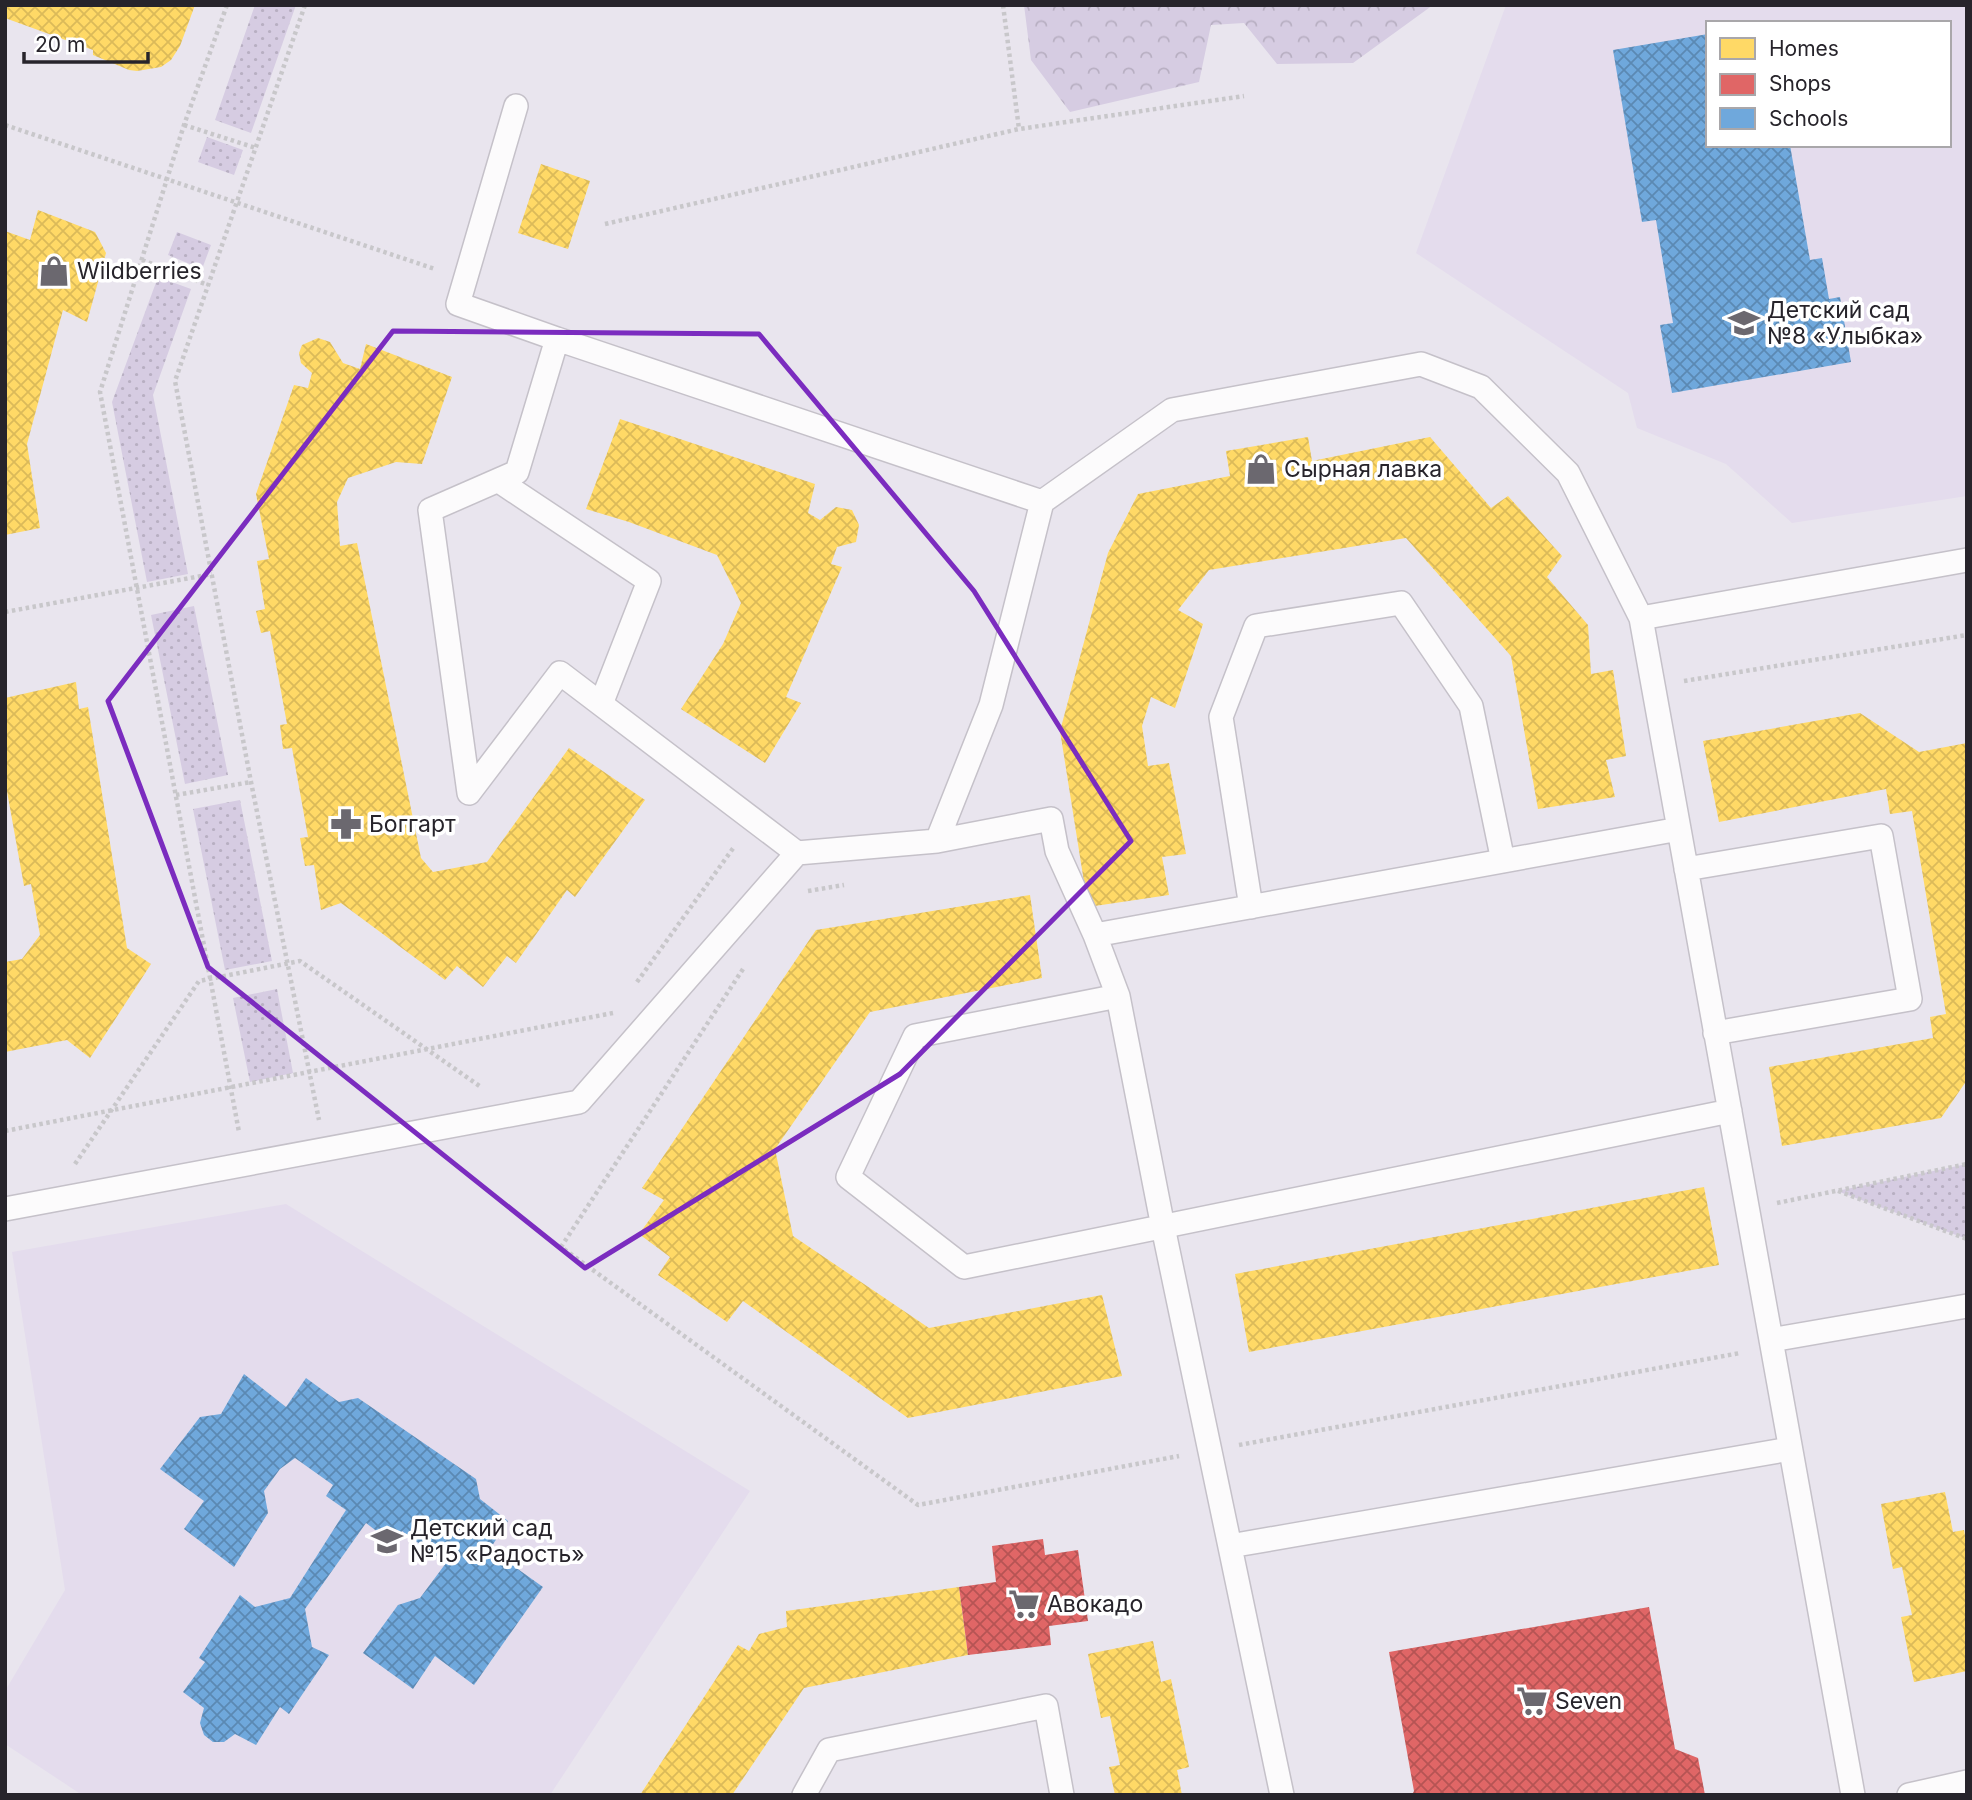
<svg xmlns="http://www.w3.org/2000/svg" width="1972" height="1800" viewBox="0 0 1972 1800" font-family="Inter,sans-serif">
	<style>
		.built { fill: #e4dced; fill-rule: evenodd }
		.grass { fill: url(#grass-dots) }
		.forest { fill: url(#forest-crowns) }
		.homes { fill: url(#homes-cross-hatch) }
		.shops { fill: url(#shops-cross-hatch) }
		.schools { fill: url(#schools-cross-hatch) }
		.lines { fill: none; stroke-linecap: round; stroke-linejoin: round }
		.service-casing { stroke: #c5c1c9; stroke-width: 26 }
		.path { stroke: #c8c7ca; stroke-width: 4.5; stroke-dasharray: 3.5 3.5; stroke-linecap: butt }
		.service { stroke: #fcfbfc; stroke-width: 23 }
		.marked { fill: none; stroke: #7b2cbf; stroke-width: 5; stroke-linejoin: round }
		.labels { text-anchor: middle; stroke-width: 7; stroke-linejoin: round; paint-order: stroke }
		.poi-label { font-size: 23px; fill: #27242b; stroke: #fff; text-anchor: start }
	</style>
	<defs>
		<pattern id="grass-dots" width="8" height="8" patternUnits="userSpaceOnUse" patternTransform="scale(1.75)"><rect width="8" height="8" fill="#d6cce2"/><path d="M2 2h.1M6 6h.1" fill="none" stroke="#b8afc2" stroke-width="1.8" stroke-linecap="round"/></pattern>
		<pattern id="forest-crowns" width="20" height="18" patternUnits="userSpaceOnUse" patternTransform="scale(1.75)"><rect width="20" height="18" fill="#d6cce2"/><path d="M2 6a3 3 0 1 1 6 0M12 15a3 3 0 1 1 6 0" fill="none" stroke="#b8afc2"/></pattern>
		<pattern id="homes-cross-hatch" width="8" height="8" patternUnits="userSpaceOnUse" patternTransform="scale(1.75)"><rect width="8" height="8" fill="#ffd966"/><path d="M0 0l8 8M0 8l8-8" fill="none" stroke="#dbba59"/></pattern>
		<pattern id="shops-cross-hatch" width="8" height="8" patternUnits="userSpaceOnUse" patternTransform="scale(1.75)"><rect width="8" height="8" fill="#e06666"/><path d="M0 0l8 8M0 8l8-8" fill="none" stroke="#b65454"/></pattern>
		<pattern id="schools-cross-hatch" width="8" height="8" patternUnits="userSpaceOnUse" patternTransform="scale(1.75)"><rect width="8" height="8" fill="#6fa8dc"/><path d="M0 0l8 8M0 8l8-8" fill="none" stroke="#5b89b3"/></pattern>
	</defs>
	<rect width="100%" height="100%" fill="#e9e5ee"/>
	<path class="built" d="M 1506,5 L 1966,5 L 1967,496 L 1792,523 L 1726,464 L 1637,428 L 1628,393 L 1416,253 ZM 1708,23 L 1949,23 L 1949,145 L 1708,145 Z
		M 286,1204 L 750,1491 L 550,1795 L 82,1795 L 5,1744 L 5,1691 L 65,1590 L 12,1252 Z"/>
	<path class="grass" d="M 255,5 L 296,5 L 251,133 L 215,120 Z
		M 207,137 L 243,150 L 234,175 L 198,162 Z
		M 177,232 L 211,245 L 202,269 L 168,255 Z
		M 158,277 L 191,289 L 153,395 L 188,574 L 147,582 L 112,402 Z
		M 194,606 L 228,775 L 185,784 L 151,615 Z
		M 240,800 L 272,961 L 225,970 L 193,809 Z
		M 277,989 L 293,1073 L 250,1082 L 233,998 Z
		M 1967,1164 L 1967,1239 L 1837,1191 Z"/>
	<path class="forest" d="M 1024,5 L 1433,5 L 1353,63 L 1277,64 L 1244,23 L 1211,25 L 1199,82 L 1070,112 L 1031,60 Z"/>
	<path class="homes" d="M 5,5 L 195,5 L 180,46 L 171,60 L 161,67 L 137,71 L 129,70 L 93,55 L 93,50 L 5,18 Z
		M 541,164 L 590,181 L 568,249 L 518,233 Z
		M 38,210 L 95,232 L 106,253 L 87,322 L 63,310 L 27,444 L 40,528 L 5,535 L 5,231 L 30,240 Z
		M 318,338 L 330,342 L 343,363 L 360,369 L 366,344 L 452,377 L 422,464 L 396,462 L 348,478 L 337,502 L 340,546 L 357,543 L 421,858 L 433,872 L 487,862 L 569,748 L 645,800 L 575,897 L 567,890 L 516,963 L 507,956 L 483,987 L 457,966 L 445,980 L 341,903 L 321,910 L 314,865 L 305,866 L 300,838 L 308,837 L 292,748 L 283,749 L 280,725 L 287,724 L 270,631 L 261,633 L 256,611 L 265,609 L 257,561 L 269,559 L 256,494 L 294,385 L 308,388 L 312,373 L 301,363 L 299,353 L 302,345 Z
		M 620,419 L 815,484 L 808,513 L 820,520 L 836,507 L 852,510 L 859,525 L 856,542 L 837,547 L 831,564 L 842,567 L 786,697 L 801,703 L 765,763 L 681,709 L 723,644 L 741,603 L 717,555 L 629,522 L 586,509 Z
		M 1308,437 L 1312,461 L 1430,437 L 1491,508 L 1508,496 L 1562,556 L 1547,577 L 1588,625 L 1591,674 L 1613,670 L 1626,756 L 1606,760 L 1615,797 L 1538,809 L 1511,656 L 1406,538 L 1209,570 L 1178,610 L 1203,624 L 1175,708 L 1151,697 L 1142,726 L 1148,766 L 1169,763 L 1186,854 L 1162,857 L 1169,895 L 1088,907 L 1060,731 L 1108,553 L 1138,494 L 1230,476 L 1226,451 Z
		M 76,682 L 79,709 L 88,707 L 127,948 L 151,964 L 90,1058 L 67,1040 L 5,1052 L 5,962 L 22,959 L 40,935 L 31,884 L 24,886 L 5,780 L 5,698 Z
		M 1860,713 L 1919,752 L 1967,743 L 1967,1080 L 1941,1118 L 1782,1146 L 1769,1067 L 1933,1038 L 1930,1017 L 1946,1014 L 1912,811 L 1890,814 L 1886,789 L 1719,822 L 1703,741 Z
		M 1030,895 L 1042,978 L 870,1012 L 775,1149 L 793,1236 L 929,1328 L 1102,1295 L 1122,1376 L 908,1418 L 743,1301 L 727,1322 L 658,1275 L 670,1257 L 639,1234 L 664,1200 L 642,1188 L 816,930 Z
		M 1704,1187 L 1719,1265 L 1249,1352 L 1235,1274 Z
		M 1945,1492 L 1953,1532 L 1964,1530 L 1967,1547 L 1967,1671 L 1914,1682 L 1901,1617 L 1912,1615 L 1902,1567 L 1893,1569 L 1881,1504 Z
		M 959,1587 L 968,1655 L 804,1688 L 732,1795 L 640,1795 L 738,1645 L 749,1651 L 759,1634 L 787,1627 L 786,1611 Z
		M 1153,1641 L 1161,1682 L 1171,1679 L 1189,1767 L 1177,1770 L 1182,1795 L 1115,1795 L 1109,1767 L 1120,1765 L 1110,1716 L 1101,1718 L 1088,1654 Z"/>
	<path class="shops" d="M 1043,1539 L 1045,1555 L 1078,1550 L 1088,1621 L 1049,1626 L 1051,1645 L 968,1655 L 959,1587 L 996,1582 L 992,1546 Z
		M 1649,1607 L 1675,1749 L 1698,1758 L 1705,1795 L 1412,1795 L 1414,1791 L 1389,1652 Z"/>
	<path class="schools" d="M 1708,34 L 1708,145 L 1790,145 L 1810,260 L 1822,258 L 1829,299 L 1840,297 L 1851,362 L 1672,393 L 1660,325 L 1673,323 L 1656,220 L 1642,222 L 1613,50 Z
		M 244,1374 L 286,1407 L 306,1378 L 339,1402 L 358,1398 L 476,1479 L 480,1499 L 508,1521 L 490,1549 L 543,1587 L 474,1685 L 435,1656 L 413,1689 L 363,1653 L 398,1605 L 420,1598 L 446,1563 L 402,1531 L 396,1546 L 366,1523 L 305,1609 L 312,1647 L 329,1655 L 289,1714 L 280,1707 L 256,1745 L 235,1734 L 224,1742 L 213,1742 L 204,1735 L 200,1723 L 204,1708 L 183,1692 L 205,1662 L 199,1658 L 240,1595 L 255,1607 L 290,1598 L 346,1510 L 326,1496 L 333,1485 L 295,1458 L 280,1469 L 264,1491 L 268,1513 L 234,1567 L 184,1529 L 204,1501 L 160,1469 L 200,1417 L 221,1414 Z"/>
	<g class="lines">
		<defs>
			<path id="service" d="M 516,106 L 458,304 L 557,339
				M 499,481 L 649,581 L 601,704
				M 1641,618 L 1967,560
				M 937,841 L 1051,819 L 1057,851 L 1095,935 L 1118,996 L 1163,1227 L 1282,1795
				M 797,853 L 560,673 L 469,793 L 430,510 L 517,472 L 557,339 L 1042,502
				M 1686,869 L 1881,836 L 1910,999 L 1715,1033
				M 1251,907 L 1221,717 L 1256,626 L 1401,603 L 1471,706 L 1503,861
				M 1095,935 L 1679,829
				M 1118,996 L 915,1036 L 848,1177 L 964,1267 L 1730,1111
				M 5,1209 L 579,1102 L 797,853 L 937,841 L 991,705 L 1042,502 L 1172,410 L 1421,364 L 1481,387 L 1568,473 L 1641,618 L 1853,1795
				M 1771,1340 L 1967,1306
				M 1230,1546 L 1790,1449
				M 804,1795 L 829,1750 L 1046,1706 L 1062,1795
				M 1909,1795 L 1967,1782"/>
		</defs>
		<use href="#service" class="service-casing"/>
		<path class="path" d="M 227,5 L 184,125 L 100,392 L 239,1132
			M 305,5 L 175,381 L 251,782 L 319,1120
			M 1003,5 L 1019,129
			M 5,125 L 435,269
			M 184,125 L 256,148
			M 605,224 L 1019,129 L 1244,96
			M 142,260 L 208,285
			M 5,612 L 212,574
			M 1684,681 L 1967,635
			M 176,795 L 251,782
			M 808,891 L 844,885
			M 743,969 L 561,1247 L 918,1505 L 1179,1456
			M 637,982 L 734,847
			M 5,1131 L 613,1013
			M 75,1164 L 199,981 L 300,961 L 481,1087
			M 1838,1191 L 1967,1239
			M 1777,1203 L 1967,1164
			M 1239,1445 L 1740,1353"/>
		<use href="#service" class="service"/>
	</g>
	<path class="marked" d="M 393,331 L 759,334 L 974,591 L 1131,841 L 900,1074 L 585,1268 L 208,967 L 108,701 Z"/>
	<defs>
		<symbol id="shop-bare" viewBox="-9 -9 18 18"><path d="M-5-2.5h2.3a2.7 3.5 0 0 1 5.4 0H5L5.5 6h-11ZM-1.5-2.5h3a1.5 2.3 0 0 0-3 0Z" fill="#6b686f" stroke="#fff" stroke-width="2.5" paint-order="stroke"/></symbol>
		<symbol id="school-bare" viewBox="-9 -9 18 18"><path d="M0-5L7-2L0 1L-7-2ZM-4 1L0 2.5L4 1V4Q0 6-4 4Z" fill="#6b686f" stroke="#fff" stroke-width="2.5" paint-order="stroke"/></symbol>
		<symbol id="pharmacy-bare" viewBox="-9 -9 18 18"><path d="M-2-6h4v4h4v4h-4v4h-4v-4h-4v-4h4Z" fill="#6b686f" stroke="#fff" stroke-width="2.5" paint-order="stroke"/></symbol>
		<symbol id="supermarket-bare" viewBox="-9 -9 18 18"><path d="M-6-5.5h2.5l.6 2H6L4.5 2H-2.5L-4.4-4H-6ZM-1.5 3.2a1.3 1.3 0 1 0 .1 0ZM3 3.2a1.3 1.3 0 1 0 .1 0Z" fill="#6b686f" stroke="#fff" stroke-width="2.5" paint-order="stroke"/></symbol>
	</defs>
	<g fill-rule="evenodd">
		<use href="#shop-bare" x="32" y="249" width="44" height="44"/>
		<use href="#school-bare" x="1722" y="301" width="44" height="44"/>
		<use href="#shop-bare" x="1239" y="447" width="44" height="44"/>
		<use href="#pharmacy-bare" x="324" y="802" width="44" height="44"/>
		<use href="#school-bare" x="365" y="1519" width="44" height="44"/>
		<use href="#supermarket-bare" x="1002" y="1582" width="44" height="44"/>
		<use href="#supermarket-bare" x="1510" y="1679" width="44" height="44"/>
	</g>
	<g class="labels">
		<g class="poi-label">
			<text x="77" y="279">Wildberries</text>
			<text x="1767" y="318">Детский сад<tspan x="1767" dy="26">№8 «Улыбка»</tspan></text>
			<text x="1284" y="477">Сырная лавка</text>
			<text x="369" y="832">Боггарт</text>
			<text x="410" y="1536">Детский сад<tspan x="410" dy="26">№15 «Радость»</tspan></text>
			<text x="1047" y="1612">Авокадо</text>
			<text x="1555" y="1709">Seven</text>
		</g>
	</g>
	<rect width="1972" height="1800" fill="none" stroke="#27242b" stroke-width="14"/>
	<rect x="1706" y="21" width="245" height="126" fill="#ffffff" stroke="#a9a7aa" stroke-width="2"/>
	<rect x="1720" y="38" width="35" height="21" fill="#ffd966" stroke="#a9a7aa" stroke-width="2"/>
	<text x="1769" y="56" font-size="21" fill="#27242b">Homes</text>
	<rect x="1720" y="74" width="35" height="21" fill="#e06666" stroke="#a9a7aa" stroke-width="2"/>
	<text x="1769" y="91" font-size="21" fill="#27242b">Shops</text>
	<rect x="1720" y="108" width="35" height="21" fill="#6fa8dc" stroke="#a9a7aa" stroke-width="2"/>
	<text x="1769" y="126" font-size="21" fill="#27242b">Schools</text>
	<path d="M24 52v10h124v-10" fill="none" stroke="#27242b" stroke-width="3.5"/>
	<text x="35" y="52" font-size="21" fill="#27242b" stroke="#ffffff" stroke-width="5" paint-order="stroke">20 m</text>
</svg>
